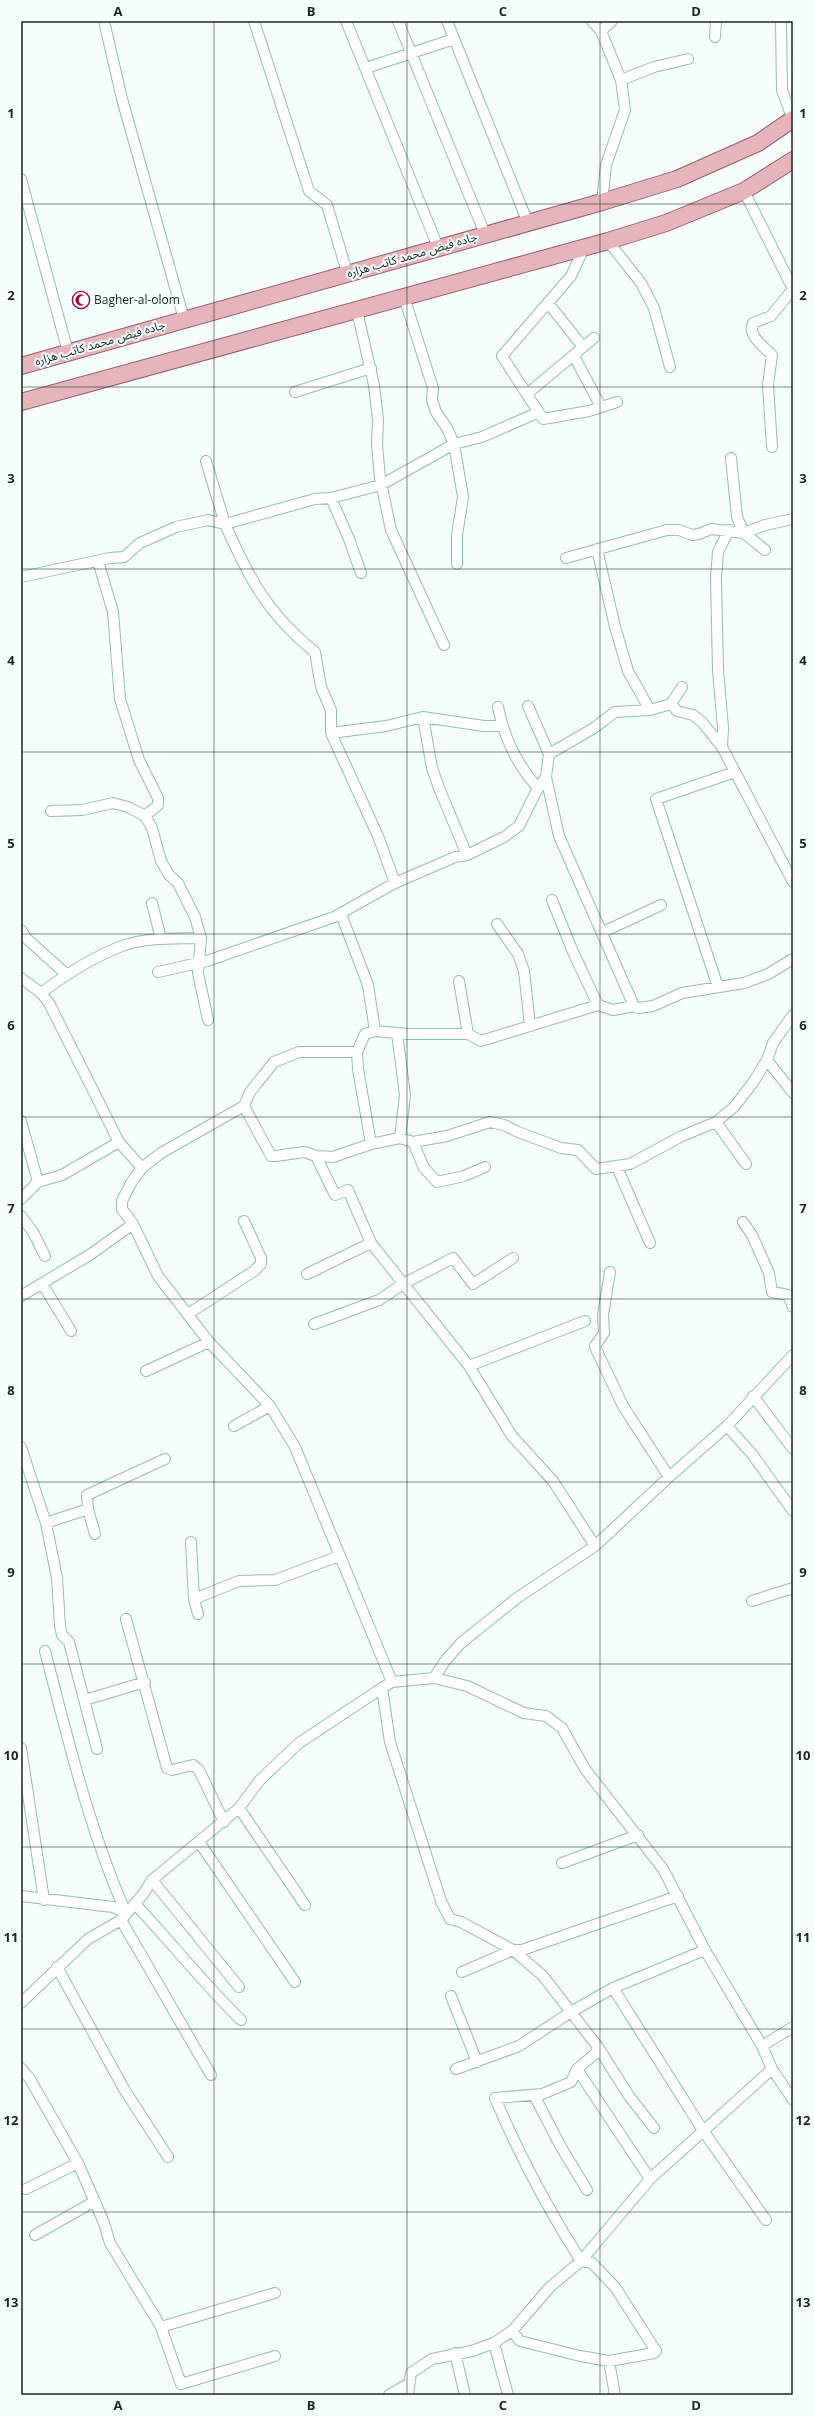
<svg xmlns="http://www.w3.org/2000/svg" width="814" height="2416" viewBox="0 0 814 2416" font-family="'Open Sans','Noto Sans Arabic',sans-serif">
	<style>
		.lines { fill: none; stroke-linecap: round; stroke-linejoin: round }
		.minor-casing { stroke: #91bdb7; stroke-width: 12 }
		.primary-casing { stroke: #916268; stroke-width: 18 }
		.minor { stroke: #fff; stroke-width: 10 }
		.primary { stroke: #e5b5bb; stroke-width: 16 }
		.grid { fill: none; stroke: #142624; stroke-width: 1; stroke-opacity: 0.55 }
		.labels { text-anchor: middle; stroke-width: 4; stroke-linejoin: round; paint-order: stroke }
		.street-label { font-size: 12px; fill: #142624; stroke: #f5fefc }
		.poi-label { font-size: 12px; fill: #142624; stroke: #f5fefc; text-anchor: start }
		.neatline { fill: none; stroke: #142624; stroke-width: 1.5 }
		.grid-label { font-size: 13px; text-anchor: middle; font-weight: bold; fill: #142624 }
	</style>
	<rect width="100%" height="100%" fill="#f5fefc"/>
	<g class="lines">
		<defs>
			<path id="minor" d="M 104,21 L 122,99 L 184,319
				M 254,21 L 309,191 L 327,205 L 347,272
				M 346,21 L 438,247
				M 398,21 L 485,234
				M 447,21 L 528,223
				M 592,21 L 601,31 L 621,80 L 625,110 L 606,165 L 602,202
				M 781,21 L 782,90 L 793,120
				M 601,31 L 612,21
				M 715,37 L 716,21
				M 366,68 L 454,39
				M 621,80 L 654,67 L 688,59
				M 21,179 L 68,352
				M 744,191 L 793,289
				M 608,241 L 641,283 L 654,308 L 670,367
				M 584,248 L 571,276 L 502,356 L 543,419 L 589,411 L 617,402
				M 404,297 L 433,388 L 432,400 L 436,412 L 447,428 L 454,444 L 463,497 L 457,535 L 457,564
				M 548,303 L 583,347
				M 357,311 L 374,385 L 378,420 L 377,445 L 380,478 L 391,530 L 444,645
				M 574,356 L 601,407
				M 295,392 L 371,368
				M 527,394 L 594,338
				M 772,447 L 768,385 L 772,355 C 764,347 747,335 753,323 L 771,316 L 793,289
				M 731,458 L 737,517 L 744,533 L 765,550
				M 206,461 L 225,524 L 315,499 L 331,498 L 381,485 L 454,444 L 482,437 L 537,413
				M 331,498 L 349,539 L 361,573
				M 597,549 L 615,627 L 628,671 L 650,710
				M 566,558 L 667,530 L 679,530 L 692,535 L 699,534 L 711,529 L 744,533 L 765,525 L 793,519
				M 98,561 L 113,612 L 120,699 L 139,760 L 158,798 L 158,805 L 145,816
				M 21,577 L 110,558 L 124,557 L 140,543 L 176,527 L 208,520 L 225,524 C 249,578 268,615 315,652 L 321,687 L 331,710 L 331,733 L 378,836 L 395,883
				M 671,704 L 682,687
				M 528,706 L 549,754
				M 498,707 C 504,737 518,766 538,788
				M 423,717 L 432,768 L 439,788 L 467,855
				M 331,733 L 386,726 L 423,717 L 484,726 L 502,726
				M 722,747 L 723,728 L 718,670 L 716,578 L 718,552 L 729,530
				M 51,811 L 82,810 L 113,803 L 128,807 L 145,816 L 152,828 L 161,861 L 169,875 L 178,883 L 195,917 L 201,938 L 198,973 L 208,1020
				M 552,900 L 573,952 L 598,1005
				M 152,903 L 161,939
				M 341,914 L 368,985 L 375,1031
				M 497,924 L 518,954 L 524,971 L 530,1025
				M 21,930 L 26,938 L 66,974
				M 603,932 L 661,905
				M 158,972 L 207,961 L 334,917 L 395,883 L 455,857 L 467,855 L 504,837 L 519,826 L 537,790 L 546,777
				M 21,978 L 41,993 L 49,1003 L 119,1142 L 142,1168
				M 459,981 L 468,1034
				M 718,987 L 656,799 L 735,772
				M 41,993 C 65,975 93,957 122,946 C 147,937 176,939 201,938
				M 634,1006 L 559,836 L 546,777 L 549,754 L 594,728 L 615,712 L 650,710 L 671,704 L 677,711 L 693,715 L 702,722 L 722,747 L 793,882
				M 397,1033 L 405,1095 L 400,1138
				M 357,1052 L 299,1052 L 274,1062 L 250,1092 L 244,1106 L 161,1153 L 142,1168 L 131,1183 L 122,1201 L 122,1209 L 133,1224 L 158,1276 L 209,1342 L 270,1406 L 295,1447 L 392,1682
				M 767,1060 L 793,1093
				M 244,1106 L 271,1156 L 275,1156 L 305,1152 L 316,1156 L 333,1157 L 371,1144 L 400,1138 L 413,1142 L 447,1136 L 490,1122 L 504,1125 L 518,1132 L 561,1148 L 578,1150 L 596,1169 L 630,1164 L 682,1136 L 716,1122 L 734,1107 L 752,1084 L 767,1060 L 773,1043 L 793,1015
				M 21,1121 L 38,1182
				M 716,1122 L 746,1164
				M 413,1142 L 424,1168 L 437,1182 L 464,1176 L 485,1167
				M 371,1144 L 358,1069 L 357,1052 L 365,1034 L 375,1031 L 408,1034 L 468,1034 L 481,1041 L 598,1005 L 613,1010 L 634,1006 L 638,1008 L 653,1006 L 682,993 L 744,983 L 768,974 L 793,959
				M 316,1156 L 335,1195 L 348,1190 L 371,1243 L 469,1366 L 512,1436 L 553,1481 L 595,1546
				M 617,1167 L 650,1243
				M 21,1199 L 38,1182 L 62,1175 L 119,1142
				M 21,1216 L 33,1232 L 45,1256
				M 743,1222 L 752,1235 L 769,1273 L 772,1292 L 788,1295 L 793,1307
				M 610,1272 L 603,1315 L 604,1333 L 595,1346 L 596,1349 L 623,1406 L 669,1477
				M 307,1274 L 371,1243
				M 43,1285 L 71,1331
				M 21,1296 L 91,1254 L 133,1224
				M 188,1314 L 254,1271 L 261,1264 L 261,1258 L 244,1221
				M 314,1324 L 379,1300 L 403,1284 L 453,1258 L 473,1284 L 513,1258
				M 469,1366 L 585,1321
				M 146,1371 L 209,1342
				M 753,1396 L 793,1449
				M 234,1426 L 270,1406
				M 727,1426 L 752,1454 L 793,1511
				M 21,1447 L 46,1523 L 57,1578 L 60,1626 L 62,1635 L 69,1642 L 97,1749
				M 46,1523 L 88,1509
				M 95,1534 L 88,1509 L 87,1495 L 165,1459
				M 191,1542 L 194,1599 L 198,1614
				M 194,1599 L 239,1581 L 275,1580 L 339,1556
				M 752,1601 L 793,1588
				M 126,1619 L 167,1768 L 172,1770 L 193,1765 L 199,1770 L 224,1822
				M 45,1651 C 68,1739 89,1829 126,1913
				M 434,1678 L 445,1661 L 461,1643 L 517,1598 L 595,1546 L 669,1477 L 727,1426 L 793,1355
				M 382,1688 L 390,1742 L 441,1901 L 450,1919 L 461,1922 L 513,1950 L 543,1976 L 598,2047 L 596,2053 L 577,2069 L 571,2082 L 542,2094 L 495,2098 C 519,2155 548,2209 581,2261 L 592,2263 L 615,2287 L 656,2351 L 654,2353 L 609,2361 L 580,2356 L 520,2341 L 512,2331
				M 85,1700 L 145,1682
				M 21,1748 L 44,1900
				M 239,1808 L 305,1905
				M 199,1842 L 295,1982
				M 562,1863 L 638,1835
				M 152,1880 L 239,1987
				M 21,1896 L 113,1907 L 126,1913
				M 135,1904 C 171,1942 203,1983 241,2020
				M 121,1920 L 211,2075
				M 57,1967 L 124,2089 L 168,2157
				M 462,1972 L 513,1950 L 522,1950 L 678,1896
				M 613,1988 L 704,2132 L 766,2220
				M 451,1996 L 477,2062
				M 21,2003 L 88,1939 L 121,1920 L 144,1893 L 152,1880 L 239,1808 L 260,1780 L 299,1743 L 382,1688 L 392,1682 L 434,1678 L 467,1686 L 524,1713 L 546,1716 L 562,1728 L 585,1769 L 663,1869 L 705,1950 L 762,2046 L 772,2069 L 793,2100
				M 762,2046 L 793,2027
				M 598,2047 L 629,2096 L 654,2128
				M 21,2068 L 30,2079 L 78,2163 L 104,2223 L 110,2243 L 161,2327 L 181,2384 L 275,2356
				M 456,2069 L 519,2046 L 571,2012 L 613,1988 L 705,1950
				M 577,2069 L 650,2179
				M 534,2095 L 561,2147 L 587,2190
				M 26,2189 L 78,2163
				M 35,2235 L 95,2201
				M 161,2327 L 275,2293
				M 494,2343 L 508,2395
				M 455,2353 L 465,2395
				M 609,2361 L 615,2395
				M 389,2395 L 408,2384
				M 408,2395 L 411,2373 L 432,2359 L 472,2351 L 494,2343 L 512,2331 L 550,2287 L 581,2261 L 650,2179 L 772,2069"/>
			<path id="primary" d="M 21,366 L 602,202 L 677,179 L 758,143 L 793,119
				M 21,402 L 608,241 L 666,223 L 744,191 L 793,160"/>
		</defs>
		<use href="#minor" class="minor-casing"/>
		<use href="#primary" class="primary-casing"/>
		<use href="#minor" class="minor"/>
		<use href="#primary" class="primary"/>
	</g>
	<path class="grid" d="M 214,21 L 214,2395M 407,21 L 407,2395M 600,21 L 600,2395M 21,204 L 793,204M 21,387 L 793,387M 21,569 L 793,569M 21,752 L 793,752M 21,934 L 793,934M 21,1117 L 793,1117M 21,1299 L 793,1299M 21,1482 L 793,1482M 21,1664 L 793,1664M 21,1847 L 793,1847M 21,2029 L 793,2029M 21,2212 L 793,2212"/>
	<defs>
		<symbol id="mosque-ring" viewBox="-11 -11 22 22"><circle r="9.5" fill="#f5fefc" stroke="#a2033a" stroke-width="1.5"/><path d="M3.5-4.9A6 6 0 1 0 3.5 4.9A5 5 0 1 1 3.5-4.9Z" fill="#a2033a"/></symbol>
	</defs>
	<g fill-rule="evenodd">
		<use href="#mosque-ring" x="71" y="290" width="20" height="20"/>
	</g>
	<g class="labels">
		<g class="street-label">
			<text transform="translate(412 255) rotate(-16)" y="4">جاده فیض محمد کاتب هزاره</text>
			<text transform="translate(100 343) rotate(-16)" y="4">جاده فیض محمد کاتب هزاره</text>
		</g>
		<g class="poi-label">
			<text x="94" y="304">Bagher-al-olom</text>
		</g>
	</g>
	<rect width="814" height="2416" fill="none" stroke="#f5fefc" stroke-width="44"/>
	<rect x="22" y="22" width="770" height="2372" class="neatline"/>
	<g class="grid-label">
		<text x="118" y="16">A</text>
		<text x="311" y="16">B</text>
		<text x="503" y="16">C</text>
		<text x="696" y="16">D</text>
		<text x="11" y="118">1</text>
		<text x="803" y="118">1</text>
		<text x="11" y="300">2</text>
		<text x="803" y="300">2</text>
		<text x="11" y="483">3</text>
		<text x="803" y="483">3</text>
		<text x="11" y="665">4</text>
		<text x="803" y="665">4</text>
		<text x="11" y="848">5</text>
		<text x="803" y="848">5</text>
		<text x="11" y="1030">6</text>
		<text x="803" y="1030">6</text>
		<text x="11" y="1213">7</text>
		<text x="803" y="1213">7</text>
		<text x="11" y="1395">8</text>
		<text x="803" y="1395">8</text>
		<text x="11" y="1577">9</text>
		<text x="803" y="1577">9</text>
		<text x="11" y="1760">10</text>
		<text x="803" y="1760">10</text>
		<text x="11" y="1942">11</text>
		<text x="803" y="1942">11</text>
		<text x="11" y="2125">12</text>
		<text x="803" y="2125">12</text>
		<text x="11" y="2307">13</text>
		<text x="803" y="2307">13</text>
		<text x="118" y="2410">A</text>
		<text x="311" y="2410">B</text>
		<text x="503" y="2410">C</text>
		<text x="696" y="2410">D</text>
	</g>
</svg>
